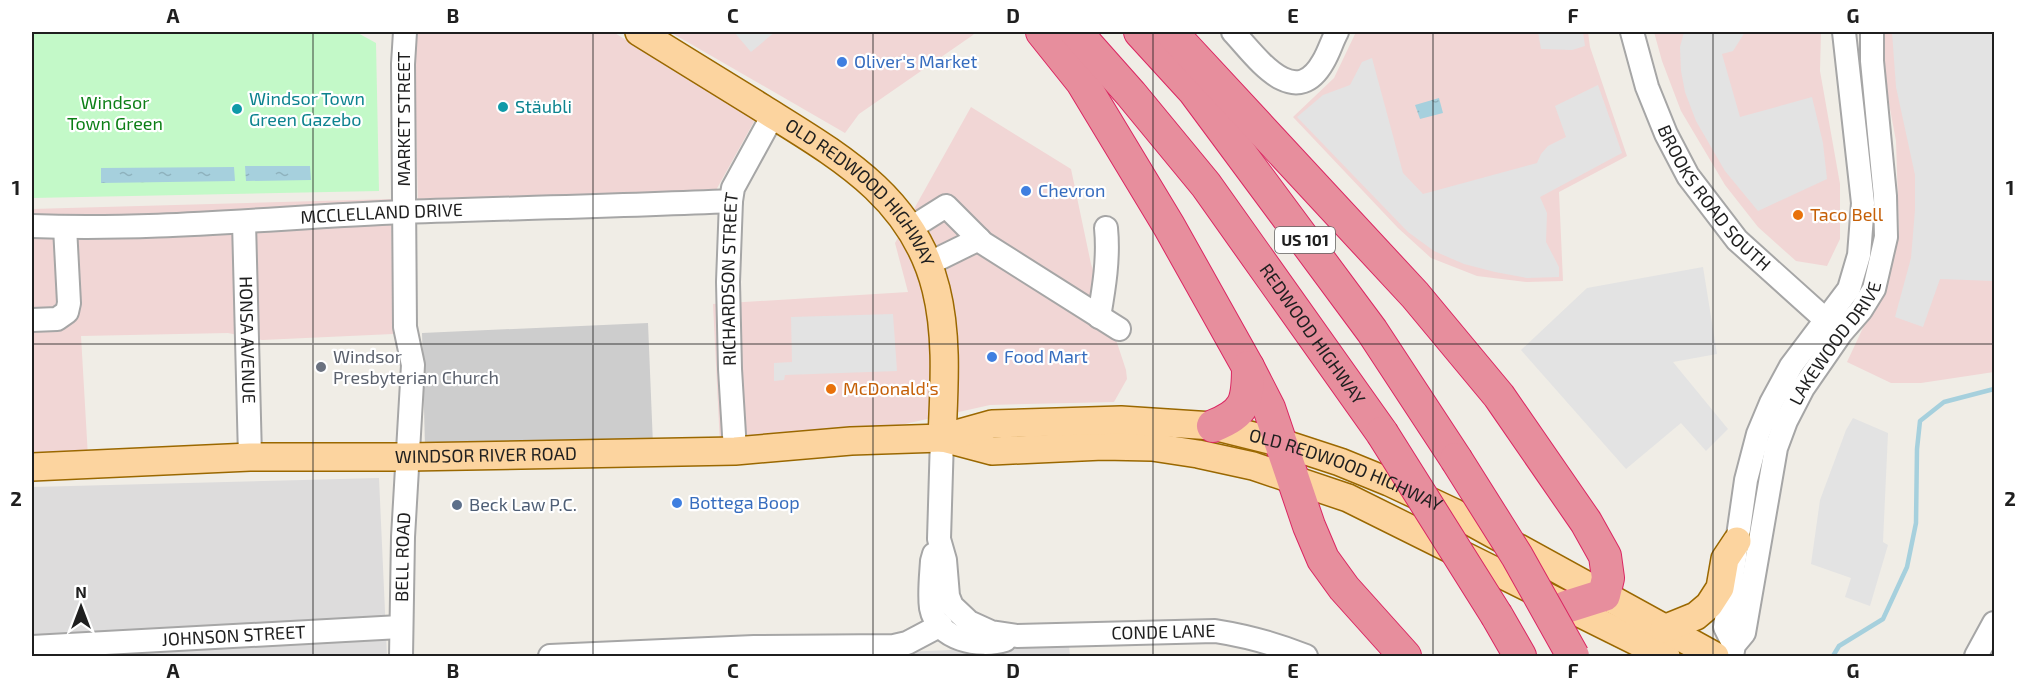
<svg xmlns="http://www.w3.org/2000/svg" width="2026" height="688" viewBox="0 0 2026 688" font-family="'Exo 2',sans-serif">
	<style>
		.residential { fill: #dddcdc }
		.commercial { fill: #f1d6d5 }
		.religious { fill: #cdcdcd }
		.park { fill: #c3f9c8 }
		.parking { fill: #e3e3e3 }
		.water { fill: url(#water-ripples) }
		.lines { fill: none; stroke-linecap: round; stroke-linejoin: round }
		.stream { stroke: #a6d0dd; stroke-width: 4.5 }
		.minor-casing { stroke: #a6a6a6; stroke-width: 26 }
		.major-casing { stroke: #9a6800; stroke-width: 30 }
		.highway-casing { stroke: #db2662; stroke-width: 34 }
		.minor { stroke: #fff; stroke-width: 22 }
		.major { stroke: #fcd49f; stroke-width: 27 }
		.highway { stroke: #e78e9d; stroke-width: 32 }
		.highway-bridge-casing { stroke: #db2662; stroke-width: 34; stroke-linecap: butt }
		.highway-bridge { stroke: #e78e9d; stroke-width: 32 }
		.grid { fill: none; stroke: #1f1f1f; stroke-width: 1.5; stroke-opacity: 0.55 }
		.shop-dot { fill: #3f7fe0; stroke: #fff; stroke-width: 2 }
		.culture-dot { fill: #0f9aa8; stroke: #fff; stroke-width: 2 }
		.food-dot { fill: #e8710a; stroke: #fff; stroke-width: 2 }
		.worship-dot { fill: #6b7280; stroke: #fff; stroke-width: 2 }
		.service-dot { fill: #5c6f8a; stroke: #fff; stroke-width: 2 }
		.labels { text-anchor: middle; stroke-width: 4.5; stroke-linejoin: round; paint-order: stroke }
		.shield { fill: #fff; stroke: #626262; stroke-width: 1.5 }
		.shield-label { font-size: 16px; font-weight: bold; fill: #1f1f1f }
		.shop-label { font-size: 18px; fill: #366cbe; stroke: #fff; text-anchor: start }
		.culture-label { font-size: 18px; fill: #0d838f; stroke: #fff; text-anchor: start }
		.park-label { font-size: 18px; fill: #0c7f16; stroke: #fff }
		.street-label { font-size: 18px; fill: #1f1f1f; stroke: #fff }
		.food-label { font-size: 18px; fill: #c56008; stroke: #fff; text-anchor: start }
		.worship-label { font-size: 18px; fill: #5b616d; stroke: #fff; text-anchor: start }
		.service-label { font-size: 18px; fill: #4e5e75; stroke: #fff; text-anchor: start }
		.neatline { fill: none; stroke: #1f1f1f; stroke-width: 2 }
		.grid-label { font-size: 20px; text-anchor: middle; font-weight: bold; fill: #1f1f1f }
	</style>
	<defs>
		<pattern id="water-ripples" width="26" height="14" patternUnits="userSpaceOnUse" patternTransform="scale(1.5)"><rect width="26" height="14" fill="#a6d0dd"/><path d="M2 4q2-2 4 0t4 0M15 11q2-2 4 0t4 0" fill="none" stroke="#8eb2bd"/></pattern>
	</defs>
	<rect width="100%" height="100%" fill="#f0ede6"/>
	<path class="residential" d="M 379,478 L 387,656 L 32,656 L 32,487 Z
		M 1069,645 L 1070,656 L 806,656 Z"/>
	<path class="commercial" d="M 414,32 L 613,32 L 756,118 L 715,192 L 418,205 Z
		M 670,32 L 975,32 L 973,35 L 859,114 L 845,133 Z
		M 1356,32 L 1588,32 L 1590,47 L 1627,156 L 1559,192 L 1563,281 L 1527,282 L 1477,276 L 1431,258 L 1398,228 L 1293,117 L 1334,78 Z
		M 1654,32 L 1821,32 L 1820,71 L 1840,184 L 1840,239 L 1827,266 L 1796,261 L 1758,227 L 1725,185 L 1681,111 L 1662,61 Z
		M 1883,32 L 1994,32 L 1994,372 L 1921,383 L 1891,383 L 1847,362 L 1876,300 L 1899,232 L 1896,141 L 1885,82 Z
		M 971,107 L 1071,169 L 1091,264 L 1126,370 L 1127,379 L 1114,402 L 990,405 L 896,426 L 720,445 L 713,304 L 908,292 L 895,243 Z
		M 391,199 L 393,334 L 262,340 L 228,333 L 81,336 L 88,457 L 32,457 L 32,209 Z"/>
	<path class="religious" d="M 648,323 L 653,445 L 425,447 L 422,333 Z"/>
	<path class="park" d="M 32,32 L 356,32 L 376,43 L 379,191 L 32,198 Z"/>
	<path class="parking" d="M 734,32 L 775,32 L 751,52 Z
		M 1538,32 L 1583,32 L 1585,46 L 1572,50 L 1541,49 Z
		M 1684,32 L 1745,32 L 1733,51 L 1722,54 L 1740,117 L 1812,97 L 1823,143 L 1827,179 L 1758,211 L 1725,171 L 1696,121 L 1685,92 L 1681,71 L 1680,47 Z
		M 1892,32 L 1994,32 L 1994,281 L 1940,279 L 1923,327 L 1895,317 L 1911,258 L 1915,210 L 1915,175 L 1896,87 Z
		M 1372,58 L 1403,173 L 1423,194 L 1537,163 L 1541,154 L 1548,146 L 1566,137 L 1555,106 L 1598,85 L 1622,153 L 1540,197 L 1547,213 L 1546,242 L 1559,267 L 1559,277 L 1527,278 L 1495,272 L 1464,264 L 1434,251 L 1408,232 L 1297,117 L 1323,95 L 1350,85 L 1362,62 Z
		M 1703,267 L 1717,354 L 1673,362 L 1728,429 L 1706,451 L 1681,423 L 1626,469 L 1521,350 L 1587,288 Z
		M 893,314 L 897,371 L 785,375 L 784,380 L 774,381 L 774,363 L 792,362 L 791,317 Z
		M 1853,418 L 1888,433 L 1883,542 L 1888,545 L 1870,606 L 1845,597 L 1851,578 L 1811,564 L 1820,500 L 1846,430 Z"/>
	<path class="water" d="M 1439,98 L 1443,113 L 1420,119 L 1415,105 Z
		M 245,166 L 310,166 L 311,180 L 246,181 Z
		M 234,167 L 235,181 L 101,183 L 101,168 Z"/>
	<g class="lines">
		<path class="stream" d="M 1833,656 L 1839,646 L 1883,619 L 1907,567 L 1916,523 L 1917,449 L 1920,421 L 1944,402 L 1994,389"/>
		<defs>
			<g id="minor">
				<path d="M 1233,32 C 1255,55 1294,113 1323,62 C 1329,52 1332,41 1337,32"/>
				<path id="s1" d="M 1632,32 L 1647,87 L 1666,134 L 1688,176 L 1737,240 L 1837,330"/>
				<path id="s2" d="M 244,222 L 250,457"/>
				<path id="s3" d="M 32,226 C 156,231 280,217 404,212 C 513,208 622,206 731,201"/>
				<path d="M 911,228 L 946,206 L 983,243 L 1119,329"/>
				<path d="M 928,264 L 979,239"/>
				<path d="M 1099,317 C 1104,288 1109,258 1106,228"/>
				<path d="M 32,320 L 57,319 L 67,312 L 69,303 L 65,227"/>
				<path id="s4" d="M 942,438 L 939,539 L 945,560 L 948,596 L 952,606 L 969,622 L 991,632 L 1017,636 L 1215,631 C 1247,636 1276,644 1306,656"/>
				<path id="s5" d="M 735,451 L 730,369 L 728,282 L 731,201 L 733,188 L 773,115"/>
				<path d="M 934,554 L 932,561 C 931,577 929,594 931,608 C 937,640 980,648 1005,640"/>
				<path d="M 1734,645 L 1725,627 L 1746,480 L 1758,434 L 1771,403 L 1791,366 L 1849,289 L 1859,255 L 1863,203 L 1844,32"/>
				<path id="s6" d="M 32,647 L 400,627"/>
				<path id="s7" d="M 401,656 L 403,537 L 413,365 L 405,327 L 403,64 L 405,32"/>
				<path d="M 550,656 L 754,647 L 894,646 L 907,643 L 941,625"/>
				<path id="s8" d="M 1732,656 L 1734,645 L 1744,633 L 1776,448 L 1786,421 L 1803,388 L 1841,333 L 1861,310 L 1874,289 L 1886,237 L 1885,196 L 1872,61 L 1872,32"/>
				<path d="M 1976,656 L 1994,623"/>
			</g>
			<g id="major">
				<path id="s9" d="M 639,32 C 680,57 721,83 762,108 C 837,155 913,196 936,289 C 948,337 944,389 942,438"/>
				<path d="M 943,438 L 992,451 L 1103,446 L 1152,447 L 1198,454 L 1253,466 L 1348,498 L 1666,656"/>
				<path id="s10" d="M 32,467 L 250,457 L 408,457 L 735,451 L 851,441 L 942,438 L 992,424 L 1121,420 L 1213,426 L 1282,443 L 1340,462 L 1389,482 L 1455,513 L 1715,656"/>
				<path d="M 1664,629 L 1696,616 L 1709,605 L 1720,588 L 1725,559 L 1737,541"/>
			</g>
			<g id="highway">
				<path d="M 1042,32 L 1082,82 L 1169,226 L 1248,367 L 1269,408 L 1309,526 L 1323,559 L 1344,588 L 1405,656"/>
				<path id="s11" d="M 1076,32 L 1131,94 L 1206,185 L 1382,433"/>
				<path d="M 1140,32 L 1194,91 L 1372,331 L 1456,459"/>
				<path d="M 1171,32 L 1415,295 L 1499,396 L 1586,522 L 1605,556 L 1608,578 L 1604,595 L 1566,607"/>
				<path d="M 1213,426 C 1246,413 1248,401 1248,367"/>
				<path d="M 1497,616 L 1520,656"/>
			</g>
		</defs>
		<use href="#minor" class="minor-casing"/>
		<use href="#major" class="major-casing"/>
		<use href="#highway" class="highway-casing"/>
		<use href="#minor" class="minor"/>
		<use href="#major" class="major"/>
		<use href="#highway" class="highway"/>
		<defs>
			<path id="highway-bridge" d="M 1382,433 L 1497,616
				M 1456,459 L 1517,556 L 1573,656"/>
		</defs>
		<use href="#highway-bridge" class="highway-bridge-casing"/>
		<use href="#highway-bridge" class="highway-bridge"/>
	</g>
	<path class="grid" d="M 313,32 L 313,656M 593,32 L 593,656M 873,32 L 873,656M 1153,32 L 1153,656M 1433,32 L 1433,656M 1713,32 L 1713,656M 32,344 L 1994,344"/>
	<g class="shop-dot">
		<circle cx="842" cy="62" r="6"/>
		<circle cx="1026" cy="191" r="6"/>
		<circle cx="992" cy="357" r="6"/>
		<circle cx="677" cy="503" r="6"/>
	</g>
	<g class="culture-dot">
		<circle cx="503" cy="107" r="6"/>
		<circle cx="237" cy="109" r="6"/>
	</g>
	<g class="food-dot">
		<circle cx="1798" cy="215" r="6"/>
		<circle cx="831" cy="389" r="6"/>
	</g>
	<circle class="worship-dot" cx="321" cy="367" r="6"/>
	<circle class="service-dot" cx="457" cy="505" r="6"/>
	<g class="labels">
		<rect class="shield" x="1275" y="227" width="60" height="26" rx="4.5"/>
		<g class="shield-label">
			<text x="1305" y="246">US 101</text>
		</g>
		<g class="shop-label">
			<text x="854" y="68">Oliver's Market</text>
			<text x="1038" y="197">Chevron</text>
			<text x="1004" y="363">Food Mart</text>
			<text x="689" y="509">Bottega Boop</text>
		</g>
		<g class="culture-label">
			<text x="249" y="105">Windsor Town<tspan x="249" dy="21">Green Gazebo</tspan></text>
			<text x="515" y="113">Stäubli</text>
		</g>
		<g class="park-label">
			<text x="115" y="109">Windsor<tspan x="115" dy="21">Town Green</tspan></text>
		</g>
		<g class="street-label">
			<text transform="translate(404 119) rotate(-90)" y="6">MARKET STREET</text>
			<text dy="6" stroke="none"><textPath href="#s1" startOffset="188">BROOKS ROAD SOUTH</textPath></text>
			<text dy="6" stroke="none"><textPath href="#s9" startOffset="276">OLD REDWOOD HIGHWAY</textPath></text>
			<text dy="6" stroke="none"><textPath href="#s3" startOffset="350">MCCLELLAND DRIVE</textPath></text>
			<text dy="6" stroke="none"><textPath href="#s5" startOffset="172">RICHARDSON STREET</textPath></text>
			<text dy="6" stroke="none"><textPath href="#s11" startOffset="384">REDWOOD HIGHWAY</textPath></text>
			<text dy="6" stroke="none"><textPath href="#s2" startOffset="118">HONSA AVENUE</textPath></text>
			<text dy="6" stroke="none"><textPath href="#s8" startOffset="336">LAKEWOOD DRIVE</textPath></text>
			<text dy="6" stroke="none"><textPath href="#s10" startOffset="454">WINDSOR RIVER ROAD</textPath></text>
			<text dy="6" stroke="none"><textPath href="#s10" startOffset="1324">OLD REDWOOD HIGHWAY</textPath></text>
			<text dy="6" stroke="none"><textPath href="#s7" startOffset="99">BELL ROAD</textPath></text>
			<text dy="6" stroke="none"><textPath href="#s4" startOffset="390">CONDE LANE</textPath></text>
			<text dy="6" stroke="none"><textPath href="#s6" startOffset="202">JOHNSON STREET</textPath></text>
		</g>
		<g class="food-label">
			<text x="1810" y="221">Taco Bell</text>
			<text x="843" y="395">McDonald's</text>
		</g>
		<g class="worship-label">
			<text x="333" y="363">Windsor<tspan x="333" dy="21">Presbyterian Church</tspan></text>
		</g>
		<g class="service-label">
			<text x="469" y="511">Beck Law P.C.</text>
		</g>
	</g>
	<rect width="2026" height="688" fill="none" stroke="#ffffff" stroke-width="66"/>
	<g transform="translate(81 607)" stroke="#ffffff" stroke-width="4.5" paint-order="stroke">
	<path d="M0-4.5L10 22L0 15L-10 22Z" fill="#1f1f1f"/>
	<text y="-9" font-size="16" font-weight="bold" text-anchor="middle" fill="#1f1f1f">N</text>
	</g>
	<rect x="33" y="33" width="1960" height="622" class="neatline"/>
	<g class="grid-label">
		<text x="173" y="23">A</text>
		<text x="453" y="23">B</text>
		<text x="733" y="23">C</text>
		<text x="1013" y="23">D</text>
		<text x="1293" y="23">E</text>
		<text x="1573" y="23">F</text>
		<text x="1853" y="23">G</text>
		<text x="16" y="195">1</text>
		<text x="2010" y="195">1</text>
		<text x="16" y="506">2</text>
		<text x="2010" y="506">2</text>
		<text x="173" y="678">A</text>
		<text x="453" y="678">B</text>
		<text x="733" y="678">C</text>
		<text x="1013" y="678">D</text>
		<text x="1293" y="678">E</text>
		<text x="1573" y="678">F</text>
		<text x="1853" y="678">G</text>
	</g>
</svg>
